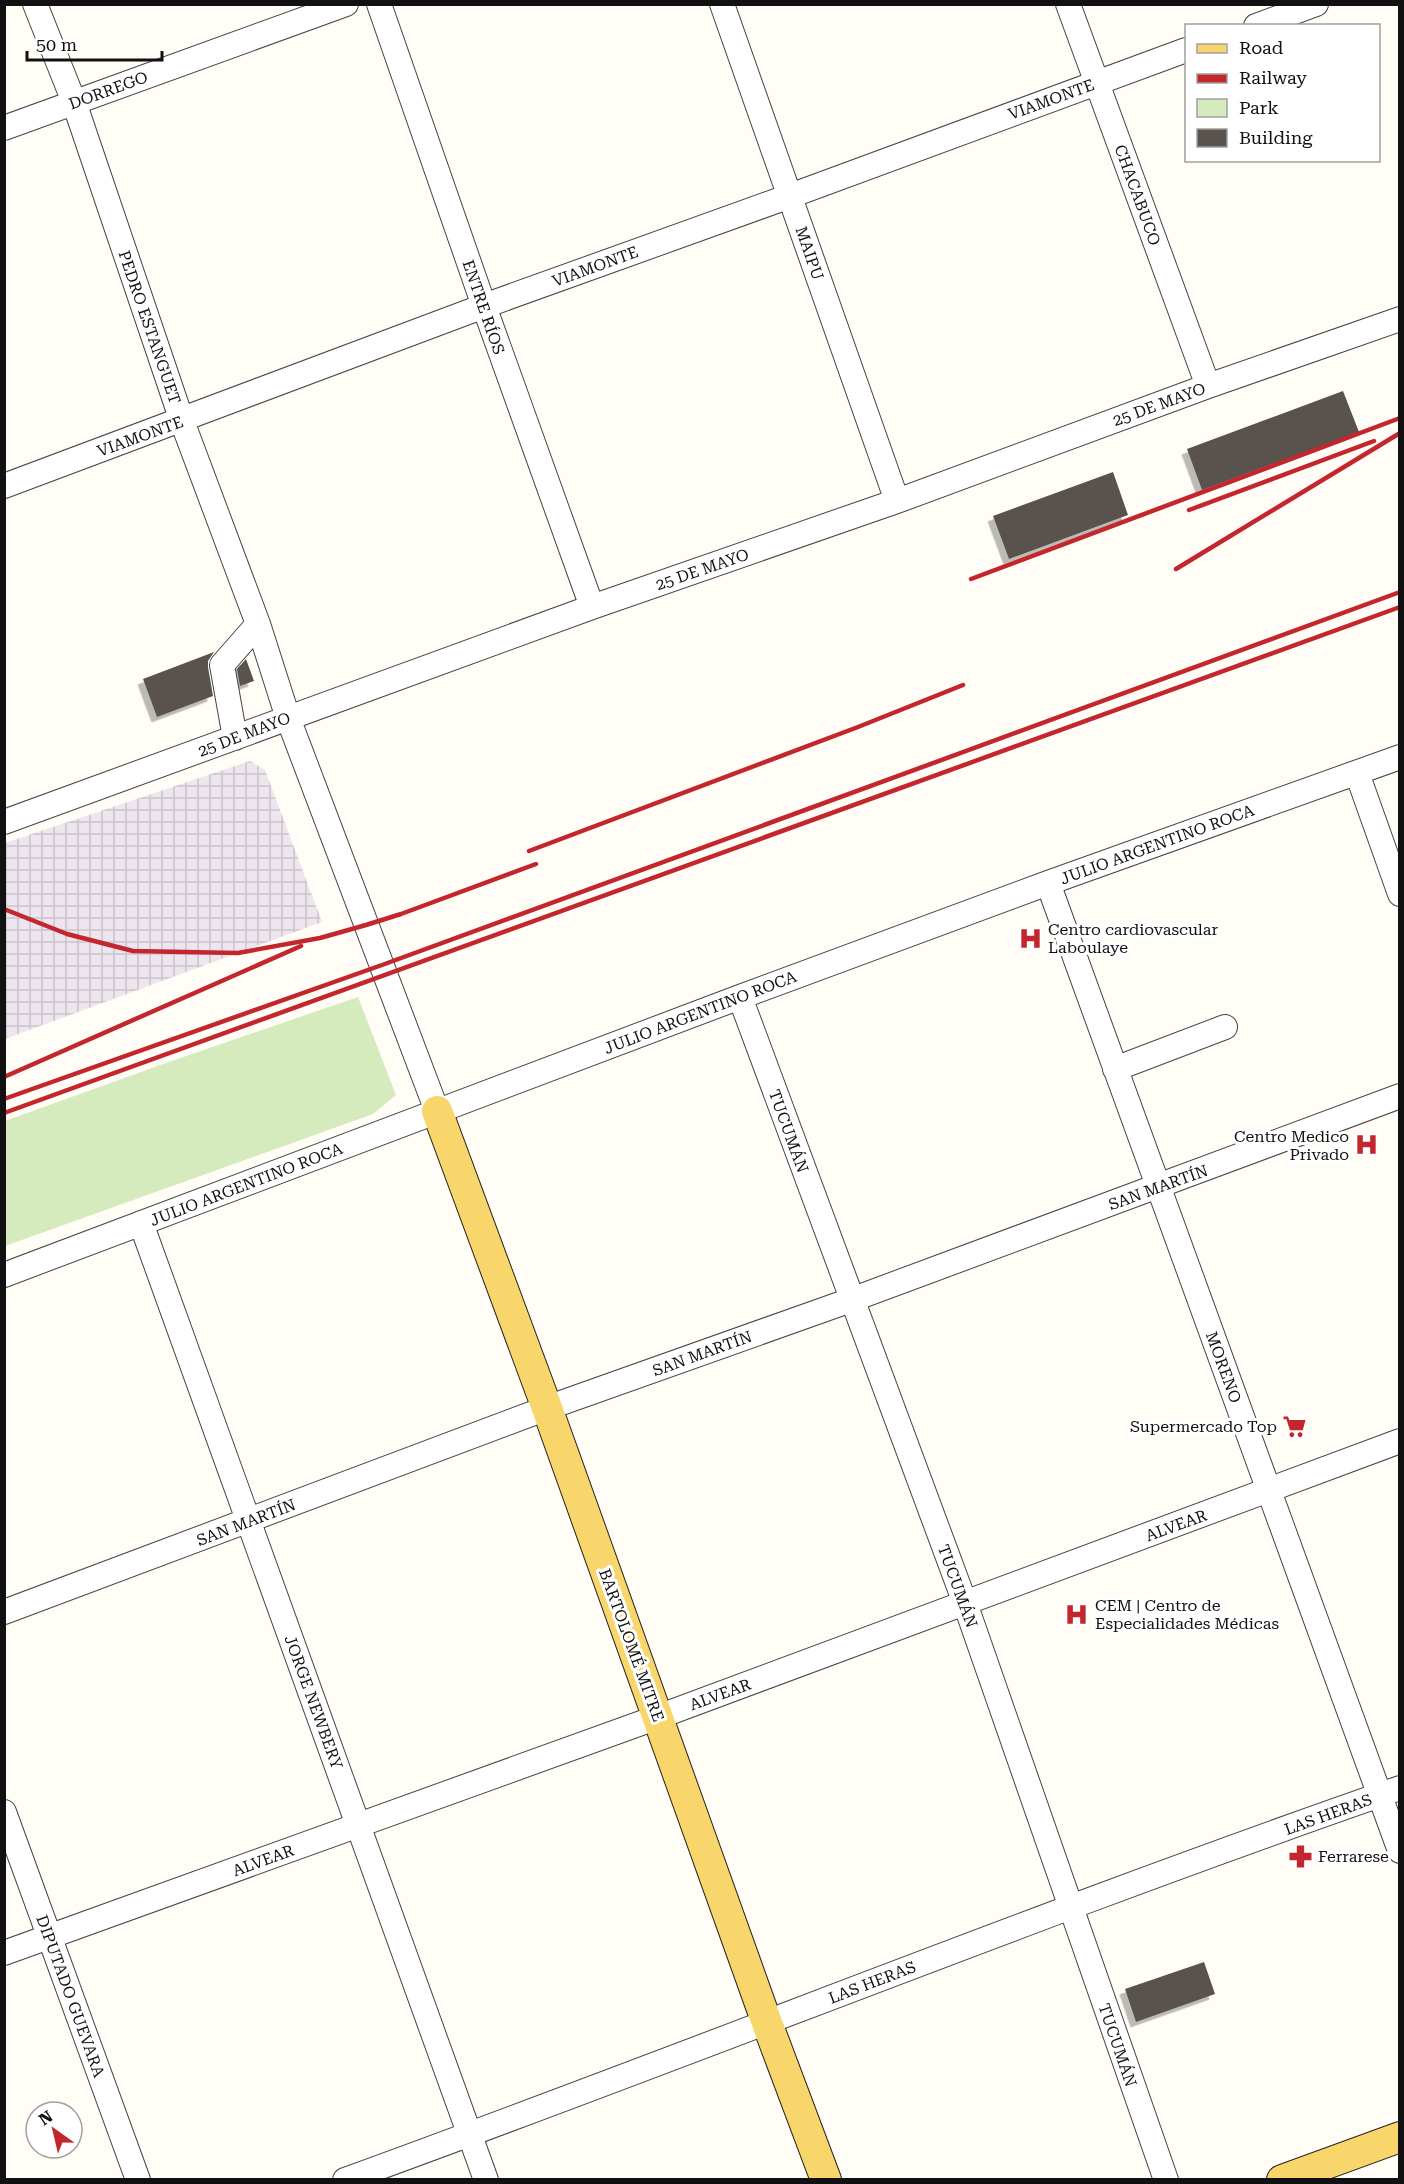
<svg xmlns="http://www.w3.org/2000/svg" width="1404" height="2184" viewBox="0 0 1404 2184" font-family="'Roboto Serif',serif">
	<style>
		.industrial { fill: url(#industrial-grid) }
		.green { fill: #d5ebbd }
		.building { fill: #5a524d; filter: url(#shadow) }
		.lines { fill: none; stroke-linecap: round; stroke-linejoin: round }
		.minor-casing { stroke: #444; stroke-width: 26 }
		.major-casing { stroke: #222; stroke-width: 32 }
		.minor { stroke: #fff; stroke-width: 24 }
		.major { stroke: #f9d66b; stroke-width: 30 }
		.rail { stroke: #c4262e; stroke-width: 4.5 }
		.labels { text-anchor: middle; stroke-width: 6; stroke-linejoin: round; paint-order: stroke }
		.street-label { font-size: 16px; fill: #111; stroke: #fff }
		.poi-label { font-size: 16px; fill: #111; stroke: #fff; text-anchor: start }
	</style>
	<defs>
		<pattern id="industrial-grid" width="8" height="8" patternUnits="userSpaceOnUse" patternTransform="scale(1.5)"><rect width="8" height="8" fill="#eee6ef"/><path d="M0 4h8M4 0v8" fill="none" stroke="#cbc4cc"/></pattern>
		<filter id="shadow"><feDropShadow dx="-5.5" dy="5.5" stdDeviation="0" flood-color="#0004"/></filter>
	</defs>
	<rect width="100%" height="100%" fill="#fffdf5"/>
	<path class="industrial" d="M 250,761 L 265,770 L 322,922 L 5,1039 L 5,843 Z"/>
	<path class="green" d="M 358,997 L 396,1095 L 373,1114 L 5,1246 L 5,1121 L 163,1064 Z"/>
	<path class="building" d="M 1343,391 L 1359,432 L 1202,490 L 1187,449 Z
		M 1113,472 L 1128,515 L 1009,559 L 993,516 Z
		M 214,652 L 208,661 L 208,667 L 213,696 L 157,717 L 143,679 Z
		M 246,659 L 254,681 L 240,686 L 237,669 Z
		M 1204,1962 L 1215,1994 L 1136,2022 L 1125,1989 Z"/>
	<g class="lines">
		<defs>
			<path id="minor" d="M 35,4 L 74,102 L 182,421 L 258,624 L 288,718 L 437,1111
				M 379,4 L 484,306 L 592,607
				M 722,4 L 897,501
				M 1068,4 L 1208,386
				M 1256,26 L 1316,4
				M 4,128 L 346,4
				M 4,486 L 484,306 L 790,196 L 1186,50
				M 235,738 L 222,665 L 258,624
				M 1357,773 L 1400,894
				M 4,822 L 592,607 L 897,501 L 1208,386 L 1400,319
				M 1048,883 L 1400,1851
				M 740,997 L 965,1603 L 1166,2180
				M 1115,1069 L 1225,1027
				M 141,1223 L 486,2180
				M 4,1275 L 740,997 L 1048,883 L 1400,757
				M 4,1612 L 547,1408 L 851,1300 L 1400,1096
				M 4,1812 L 138,2180
				M 4,1953 L 658,1717 L 1400,1441
				M 345,2180 C 698,2052 1045,1911 1400,1788"/>
			<path id="major" d="M 437,1111 L 547,1408 L 767,2023 L 826,2180
				M 1282,2180 L 1400,2137"/>
		</defs>
		<use href="#minor" class="minor-casing"/>
		<use href="#major" class="major-casing"/>
		<use href="#minor" class="minor"/>
		<use href="#major" class="major"/>
		<path class="rail" d="M 1189,510 L 1374,441
			M 1176,569 L 1400,433
			M 971,579 L 1400,418
			M 529,851 L 858,727 L 963,685
			M 4,909 L 67,934 L 133,951 L 238,953 L 320,938 L 366,925 L 401,914 L 536,864
			M 4,1077 L 301,946
			M 4,1099 L 382,965 L 1400,592
			M 4,1113 L 1400,607"/>
	</g>
	<defs>
		<symbol id="hospital-bare" viewBox="-9 -9 18 18"><path d="M-5-5h3v3.5h4V-5h3V5h-3V1.5h-4V5h-3Z" fill="#c4262e" stroke="#fff" stroke-width="2.5" paint-order="stroke"/></symbol>
		<symbol id="supermarket-bare" viewBox="-9 -9 18 18"><path d="M-6-5.5h2.5l.6 2H6L4.5 2H-2.5L-4.4-4H-6ZM-1.5 3.2a1.3 1.3 0 1 0 .1 0ZM3 3.2a1.3 1.3 0 1 0 .1 0Z" fill="#c4262e" stroke="#fff" stroke-width="2.5" paint-order="stroke"/></symbol>
		<symbol id="pharmacy-bare" viewBox="-9 -9 18 18"><path d="M-2-6h4v4h4v4h-4v4h-4v-4h-4v-4h4Z" fill="#c4262e" stroke="#fff" stroke-width="2.5" paint-order="stroke"/></symbol>
	</defs>
	<g fill-rule="evenodd">
		<use href="#hospital-bare" x="1014" y="922" width="33" height="33"/>
		<use href="#hospital-bare" x="1350" y="1128" width="33" height="33"/>
		<use href="#supermarket-bare" x="1278" y="1410" width="33" height="33"/>
		<use href="#hospital-bare" x="1060" y="1598" width="33" height="33"/>
		<use href="#pharmacy-bare" x="1284" y="1840" width="33" height="33"/>
	</g>
	<g class="labels">
		<g class="street-label">
			<text transform="translate(108 90) rotate(-20)" y="6">DORREGO</text>
			<text transform="translate(1051 99) rotate(-20)" y="6">VIAMONTE</text>
			<text transform="translate(1138 195) rotate(70)" y="6">CHACABUCO</text>
			<text transform="translate(810 253) rotate(71)" y="6">MAIPU</text>
			<text transform="translate(595 266) rotate(-20)" y="6">VIAMONTE</text>
			<text transform="translate(484 307) rotate(71)" y="6">ENTRE RÍOS</text>
			<text transform="translate(150 327) rotate(71)" y="6">PEDRO ESTANGUET</text>
			<text transform="translate(1159 404) rotate(-20)" y="6">25 DE MAYO</text>
			<text transform="translate(140 436) rotate(-20)" y="6">VIAMONTE</text>
			<text transform="translate(702 569) rotate(-19)" y="6">25 DE MAYO</text>
			<text transform="translate(244 734) rotate(-21)" y="6">25 DE MAYO</text>
			<text transform="translate(1157 844) rotate(-20)" y="6">JULIO ARGENTINO ROCA</text>
			<text transform="translate(700 1012) rotate(-21)" y="6">JULIO ARGENTINO ROCA</text>
			<text transform="translate(789 1131) rotate(70)" y="6">TUCUMÁN</text>
			<text transform="translate(246 1184) rotate(-21)" y="6">JULIO ARGENTINO ROCA</text>
			<text transform="translate(1158 1187) rotate(-20)" y="6">SAN MARTÍN</text>
			<text transform="translate(702 1353) rotate(-20)" y="6">SAN MARTÍN</text>
			<text transform="translate(1224 1367) rotate(70)" y="6">MORENO</text>
			<text transform="translate(246 1522) rotate(-21)" y="6">SAN MARTÍN</text>
			<text transform="translate(1176 1525) rotate(-20)" y="6">ALVEAR</text>
			<text transform="translate(958 1586) rotate(70)" y="6">TUCUMÁN</text>
			<text transform="translate(632 1645) rotate(70)" y="6">BARTOLOMÉ MITRE</text>
			<text transform="translate(720 1694) rotate(-20)" y="6">ALVEAR</text>
			<text transform="translate(314 1702) rotate(70)" y="6">JORGE NEWBERY</text>
			<text transform="translate(1328 1814) rotate(-20)" y="6">LAS HERAS</text>
			<text transform="translate(263 1860) rotate(-20)" y="6">ALVEAR</text>
			<text transform="translate(872 1982) rotate(-21)" y="6">LAS HERAS</text>
			<text transform="translate(71 1996) rotate(70)" y="6">DIPUTADO GUEVARA</text>
			<text transform="translate(1118 2045) rotate(71)" y="6">TUCUMÁN</text>
		</g>
		<g class="poi-label">
			<text x="1048" y="935">Centro cardiovascular<tspan x="1048" dy="18">Laboulaye</tspan></text>
			<text x="1349" y="1142" text-anchor="end">Centro Medico<tspan x="1349" dy="18">Privado</tspan></text>
			<text x="1277" y="1432" text-anchor="end">Supermercado Top</text>
			<text x="1095" y="1611">CEM | Centro de<tspan x="1095" dy="18">Especialidades Médicas</tspan></text>
			<text x="1318" y="1862">Ferrarese</text>
		</g>
	</g>
	<rect width="1404" height="2184" fill="none" stroke="#111111" stroke-width="12"/>
	<rect x="1185" y="24" width="195" height="138" fill="#ffffff" stroke="#a0a0a0" stroke-width="1.5"/>
	<rect x="1197" y="44" width="30" height="9" fill="#f9d66b" stroke="#a0a0a0" stroke-width="1.5"/>
	<text x="1239" y="54" font-size="18" fill="#111111">Road</text>
	<rect x="1197" y="74" width="30" height="9" fill="#c4262e" stroke="#a0a0a0" stroke-width="1.5"/>
	<text x="1239" y="84" font-size="18" fill="#111111">Railway</text>
	<rect x="1197" y="99" width="30" height="18" fill="#d5ebbd" stroke="#a0a0a0" stroke-width="1.5"/>
	<text x="1239" y="114" font-size="18" fill="#111111">Park</text>
	<rect x="1197" y="129" width="30" height="18" fill="#5a524d" stroke="#a0a0a0" stroke-width="1.5"/>
	<text x="1239" y="144" font-size="18" fill="#111111">Building</text>
	<g transform="translate(54 2130) rotate(326)"><circle r="28" fill="#ffffff" stroke="#a0a0a0" stroke-width="1.5"/>
	<path d="M0-4.5L10 22L0 15L-10 22Z" fill="#c4262e"/>
	<text y="-9" font-size="16" font-weight="bold" text-anchor="middle" fill="#111111">N</text>
	</g>
	<path d="M27 51v9h135v-9" fill="none" stroke="#111111" stroke-width="3"/>
	<text x="36" y="51" font-size="18" fill="#111111" stroke="#ffffff" stroke-width="4.5" paint-order="stroke">50 m</text>
</svg>
